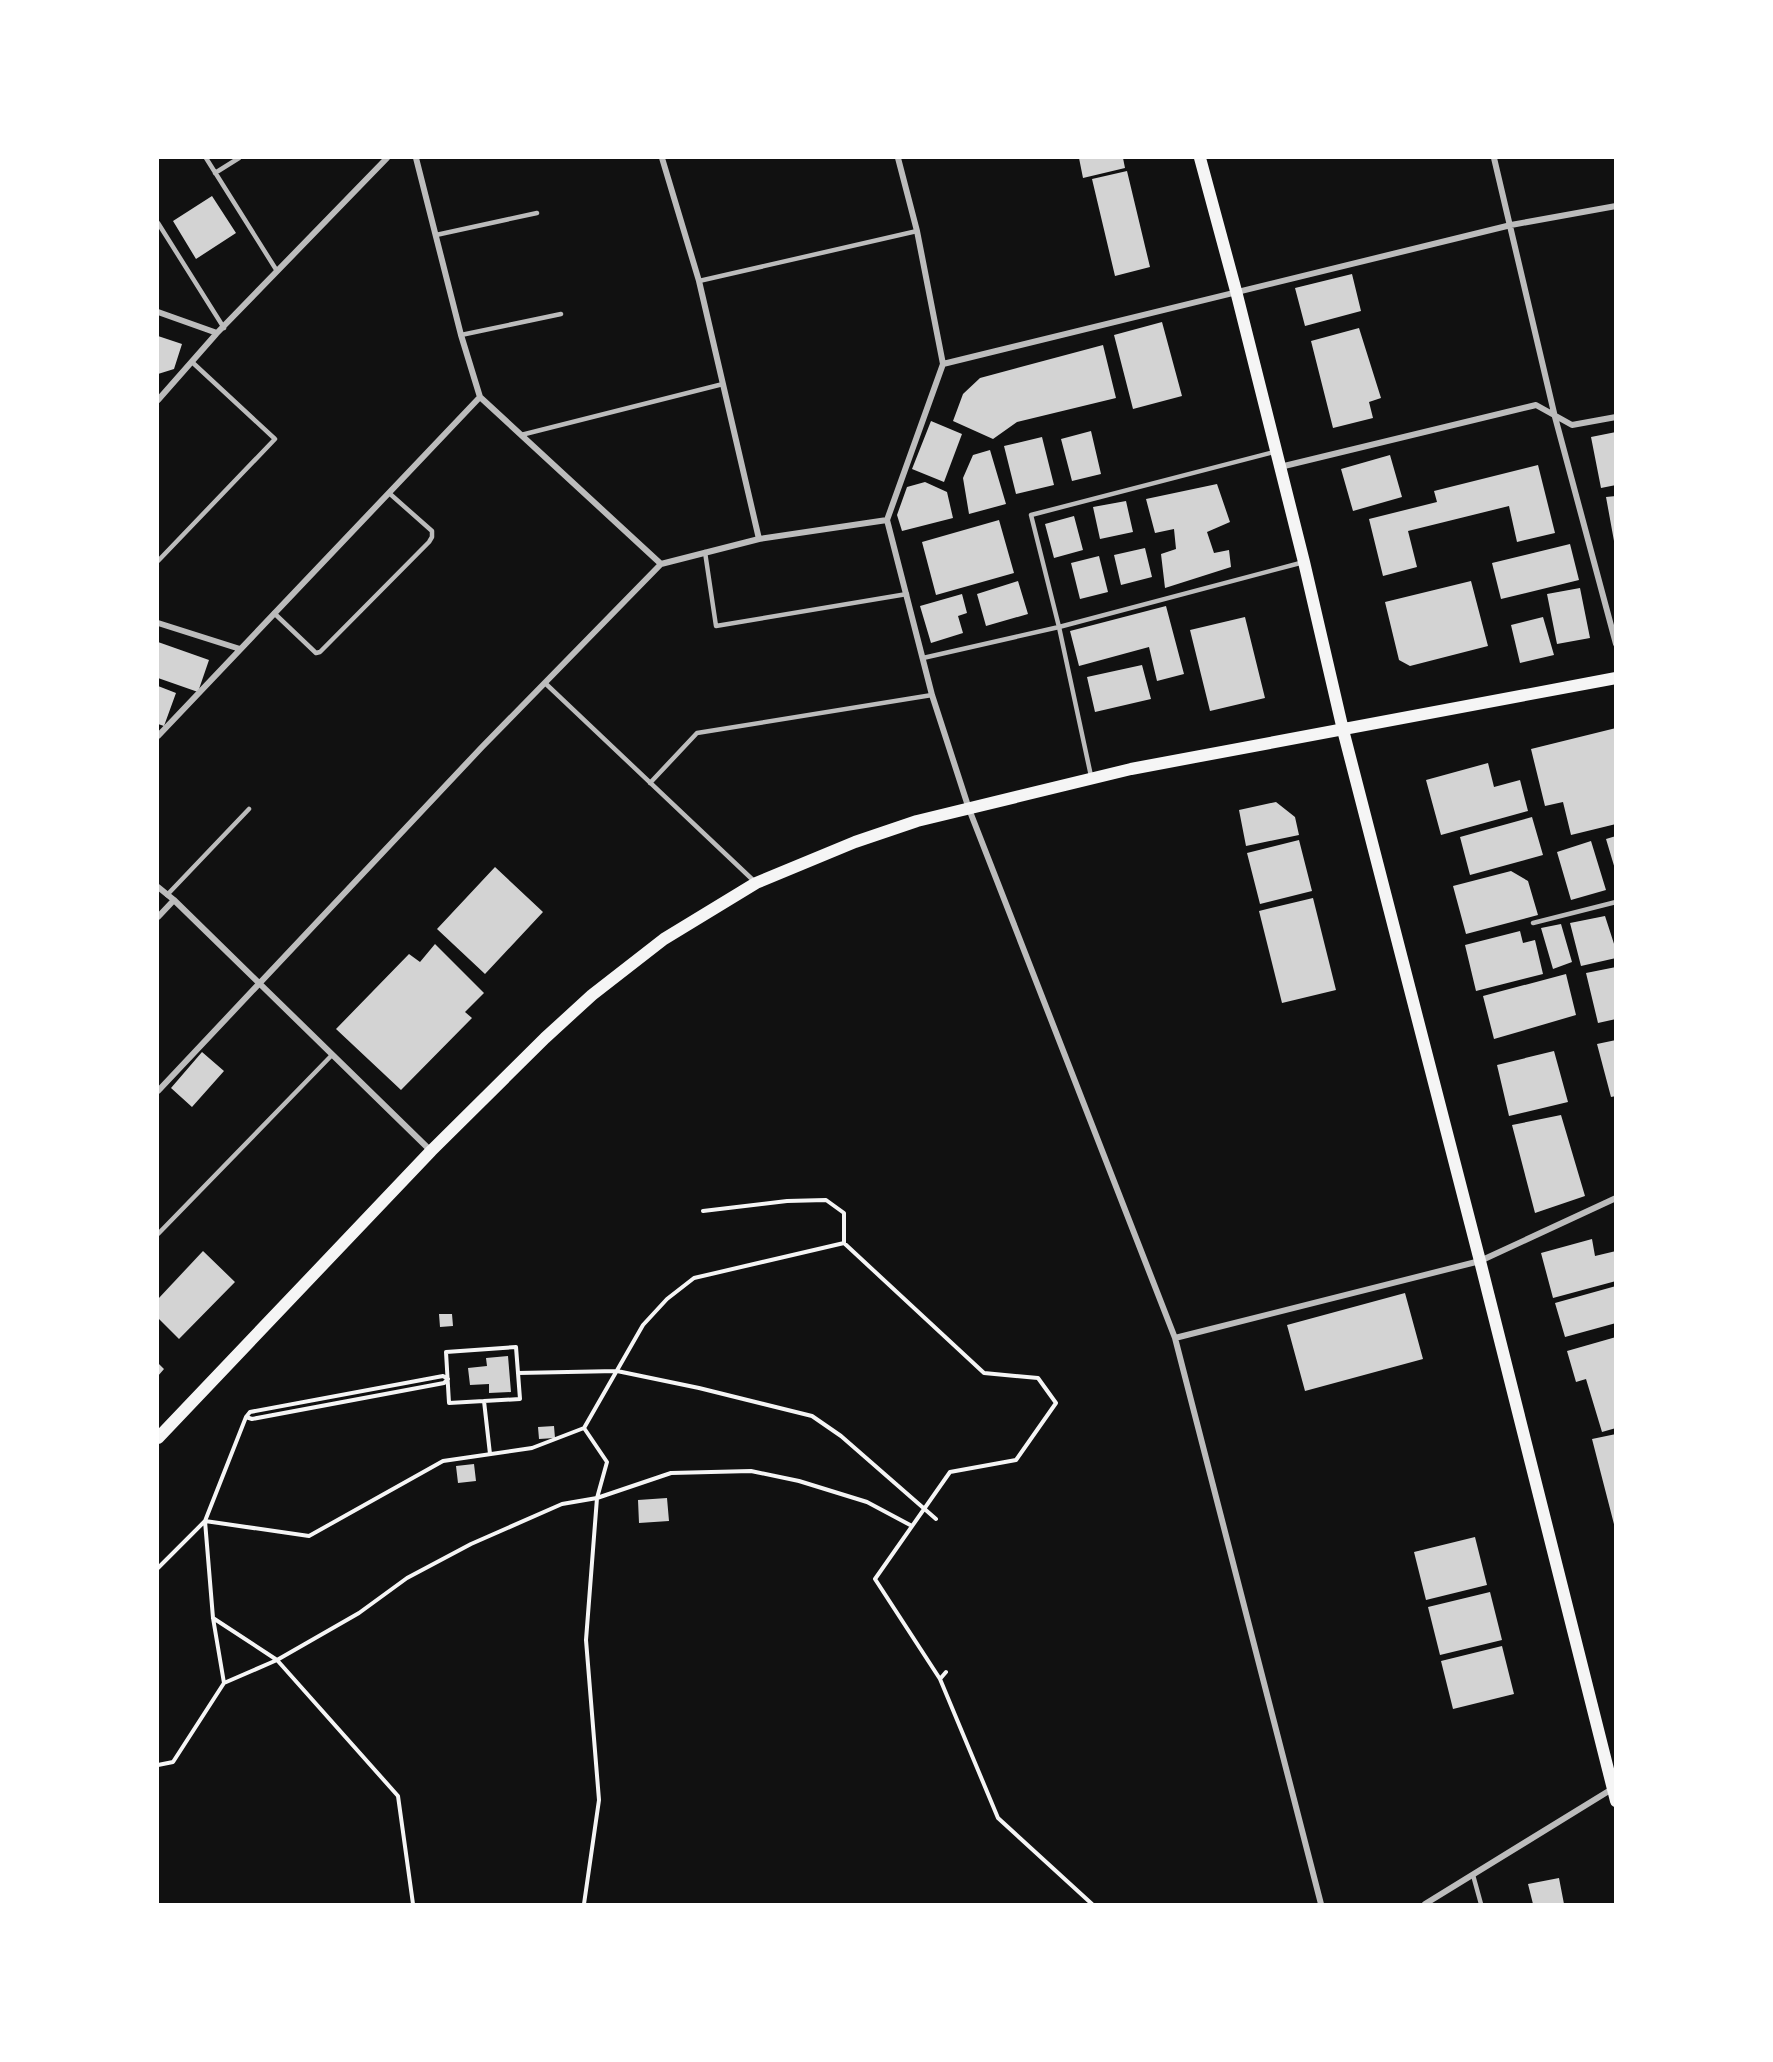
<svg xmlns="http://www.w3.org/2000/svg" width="1773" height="2062" viewBox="0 0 1773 2062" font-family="'Asap Condensed',sans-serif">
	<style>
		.building { fill: #d3d3d3 }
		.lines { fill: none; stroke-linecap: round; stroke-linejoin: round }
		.path { stroke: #f5f5f5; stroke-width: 4 }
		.service { stroke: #bcbcbc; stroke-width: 4.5 }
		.minor { stroke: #bcbcbc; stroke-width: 6 }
		.secondary { stroke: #f5f5f5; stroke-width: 12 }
	</style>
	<rect width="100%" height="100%" fill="#111"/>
	<path class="building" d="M 1079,158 L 1123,158 L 1125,168 L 1083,178 Z
		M 1127,171 L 1150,267 L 1115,276 L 1092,179 Z
		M 212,196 L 236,233 L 196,259 L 173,221 Z
		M 1352,274 L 1361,311 L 1305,326 L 1295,288 Z
		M 1162,322 L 1182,396 L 1133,409 L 1114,335 Z
		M 1359,328 L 1381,398 L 1369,402 L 1373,418 L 1333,428 L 1311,341 Z
		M 158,336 L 182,344 L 174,369 L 158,374 Z
		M 1103,345 L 1116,398 L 1017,422 L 993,439 L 953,421 L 963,394 L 980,378 Z
		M 931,421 L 962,434 L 944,482 L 912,469 Z
		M 1091,431 L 1101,474 L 1072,481 L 1061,439 Z
		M 1616,432 L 1616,485 L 1601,488 L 1591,437 Z
		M 1042,437 L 1054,485 L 1016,494 L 1004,446 Z
		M 990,450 L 1006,504 L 969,514 L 963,478 L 973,455 Z
		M 1390,455 L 1402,497 L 1353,511 L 1341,469 Z
		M 1538,465 L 1555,533 L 1517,542 L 1509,506 L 1408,531 L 1417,567 L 1383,576 L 1369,519 L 1437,502 L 1434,491 Z
		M 925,482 L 947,492 L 953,518 L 902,531 L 897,515 L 907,487 Z
		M 1217,484 L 1230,522 L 1207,532 L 1214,553 L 1229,550 L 1231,567 L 1165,588 L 1161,554 L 1176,549 L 1174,529 L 1155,533 L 1146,499 Z
		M 1616,496 L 1616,541 L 1614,541 L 1606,497 Z
		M 1126,501 L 1133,532 L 1100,539 L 1093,507 Z
		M 1074,516 L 1083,550 L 1054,558 L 1045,524 Z
		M 999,520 L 1014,573 L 936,595 L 922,542 Z
		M 1570,544 L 1579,580 L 1501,599 L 1492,563 Z
		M 1145,548 L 1152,577 L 1121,585 L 1114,555 Z
		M 1099,556 L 1108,592 L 1080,599 L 1071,563 Z
		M 1018,581 L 1028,614 L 986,626 L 977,594 Z
		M 1471,581 L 1488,646 L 1410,666 L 1399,660 L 1385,602 Z
		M 1580,588 L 1590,638 L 1557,644 L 1547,594 Z
		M 962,594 L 967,613 L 958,616 L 963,633 L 931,643 L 920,606 Z
		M 1166,606 L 1184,674 L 1157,681 L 1149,647 L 1079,666 L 1070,631 Z
		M 1245,617 L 1265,698 L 1210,711 L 1190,630 Z
		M 1543,617 L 1554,655 L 1520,663 L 1511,625 Z
		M 158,642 L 209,660 L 198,692 L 158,678 Z
		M 1142,665 L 1151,699 L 1095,712 L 1087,677 Z
		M 158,686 L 176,693 L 164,726 L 158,724 Z
		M 1616,728 L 1616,789 L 1614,789 L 1616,824 L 1571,835 L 1563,802 L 1545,806 L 1531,749 Z
		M 1488,763 L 1494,787 L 1520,780 L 1528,811 L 1441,835 L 1426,780 Z
		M 1276,802 L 1295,817 L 1299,835 L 1246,846 L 1239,810 Z
		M 1532,817 L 1543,855 L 1470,875 L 1460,837 Z
		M 1616,836 L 1616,869 L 1615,869 L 1606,839 Z
		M 1299,840 L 1312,891 L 1260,904 L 1247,853 Z
		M 1591,841 L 1606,890 L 1571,900 L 1557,852 Z
		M 495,867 L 543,912 L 485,974 L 437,929 Z
		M 1511,871 L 1528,881 L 1538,915 L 1466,934 L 1453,886 Z
		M 1313,898 L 1336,990 L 1282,1003 L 1259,911 Z
		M 1605,916 L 1616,950 L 1616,958 L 1581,966 L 1570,923 Z
		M 1561,924 L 1572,962 L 1553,969 L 1541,928 Z
		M 1520,931 L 1523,943 L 1535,940 L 1543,974 L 1476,991 L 1465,945 Z
		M 435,944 L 484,993 L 465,1012 L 472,1018 L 401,1090 L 336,1029 L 409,954 L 420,962 Z
		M 1616,967 L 1616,1019 L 1598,1023 L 1586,973 Z
		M 1566,974 L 1576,1015 L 1494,1039 L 1483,996 Z
		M 1616,1040 L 1616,1096 L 1611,1097 L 1597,1044 Z
		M 1554,1051 L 1568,1102 L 1509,1116 L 1497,1065 Z
		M 202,1052 L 224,1071 L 192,1107 L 171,1088 Z
		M 1561,1115 L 1585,1196 L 1535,1213 L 1512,1125 Z
		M 1592,1239 L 1595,1256 L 1616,1251 L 1616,1281 L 1553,1298 L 1541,1253 Z
		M 203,1251 L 235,1282 L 179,1339 L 158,1318 L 158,1299 Z
		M 1616,1286 L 1616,1323 L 1565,1337 L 1555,1303 Z
		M 1405,1293 L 1423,1359 L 1305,1391 L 1287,1325 Z
		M 439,1314 L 452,1314 L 453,1326 L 440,1327 Z
		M 1616,1337 L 1616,1428 L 1602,1432 L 1586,1379 L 1576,1382 L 1567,1351 Z
		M 508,1356 L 511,1392 L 489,1393 L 489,1384 L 470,1385 L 468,1368 L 487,1366 L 486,1358 Z
		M 158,1363 L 164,1369 L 158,1376 Z
		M 554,1426 L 555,1438 L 539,1439 L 538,1427 Z
		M 1616,1434 L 1616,1528 L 1615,1528 L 1592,1439 Z
		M 474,1464 L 476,1481 L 458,1483 L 456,1466 Z
		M 667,1498 L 669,1521 L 639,1523 L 638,1500 Z
		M 1475,1537 L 1487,1585 L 1426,1600 L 1414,1552 Z
		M 1490,1592 L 1502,1640 L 1440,1655 L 1428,1607 Z
		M 1502,1646 L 1514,1694 L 1453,1709 L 1441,1661 Z
		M 1559,1878 L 1564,1904 L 1533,1904 L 1528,1884 Z"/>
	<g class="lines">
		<path class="path" d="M 703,1211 L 787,1201 L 826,1200 L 844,1213 L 844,1243
			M 516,1347 L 520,1399 L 449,1403 L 446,1352 Z
			M 518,1373 L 617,1371 L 699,1388 L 812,1416 L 841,1436 L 936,1519
			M 484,1401 L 490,1454
			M 246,1417 L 252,1419 L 444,1383 L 448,1379
			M 584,1428 L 607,1462 L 597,1498 L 586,1640 L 599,1800 L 584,1904
			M 158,1568 L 205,1521 L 246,1417 L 250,1412 L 443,1376 L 448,1379
			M 213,1618 L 277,1660 L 398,1796 L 413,1904
			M 940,1679 L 946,1672
			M 224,1683 L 277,1660 L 359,1613 L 407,1578 L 471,1544 L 562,1504 L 597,1498 L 671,1473 L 751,1471 L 799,1481 L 867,1502 L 912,1526
			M 158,1765 L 173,1762 L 224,1683 L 213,1618 L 205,1521 L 309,1536 L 443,1461 L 532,1448 L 584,1428 L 643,1325 L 667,1299 L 694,1278 L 844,1243 L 984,1373 L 1038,1378 L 1056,1403 L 1016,1460 L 950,1472 L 875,1579 L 940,1679 L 998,1818 L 1092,1904"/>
		<path class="service" d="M 206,158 L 277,271
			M 215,173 L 239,158
			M 158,223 L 224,328
			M 436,235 L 537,213
			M 699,281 L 917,231
			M 461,335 L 561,314
			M 521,435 L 723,384
			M 705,552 L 716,626 L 907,594
			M 158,561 L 275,439 L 192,362
			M 274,613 L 316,653 L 320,652 L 429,542 L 432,537 L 432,531 L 389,493
			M 923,658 L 1059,627 L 1304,562
			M 545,683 L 754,881
			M 1091,776 L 1059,627 L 1031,515 L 1274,452
			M 650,783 L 697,733 L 932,695
			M 167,895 L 249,809
			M 1533,923 L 1616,902
			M 158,1234 L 331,1056
			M 1473,1875 L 1481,1904"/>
		<path class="minor" d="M 416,158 L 461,335 L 480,397 L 661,564
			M 662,158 L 699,281 L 759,539
			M 898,158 L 917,231 L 943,364 L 887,520 L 932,695 L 969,809 L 1175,1338 L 1321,1904
			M 1494,158 L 1555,417 L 1616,644
			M 158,312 L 217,333
			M 943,364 L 1511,225 L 1616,206
			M 158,400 L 217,333 L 387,158
			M 1280,467 L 1536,405 L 1572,425 L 1616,417
			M 158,623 L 240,649
			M 158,736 L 480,397
			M 158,887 L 174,900 L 431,1151
			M 158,917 L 174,900
			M 158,1091 L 482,747 L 661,564 L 759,539 L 887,520
			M 1175,1338 L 1480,1261 L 1616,1198
			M 1425,1904 L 1612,1789"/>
		<path class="secondary" d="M 1200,158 L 1236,291 L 1304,562 L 1343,730 L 1480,1261 L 1616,1801
			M 158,1438 L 431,1151 L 545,1038 L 592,995 L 664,939 L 756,883 L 855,842 L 917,821 L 1131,769 L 1616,678"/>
	</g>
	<rect width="1773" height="2062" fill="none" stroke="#ffffff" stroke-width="318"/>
</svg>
